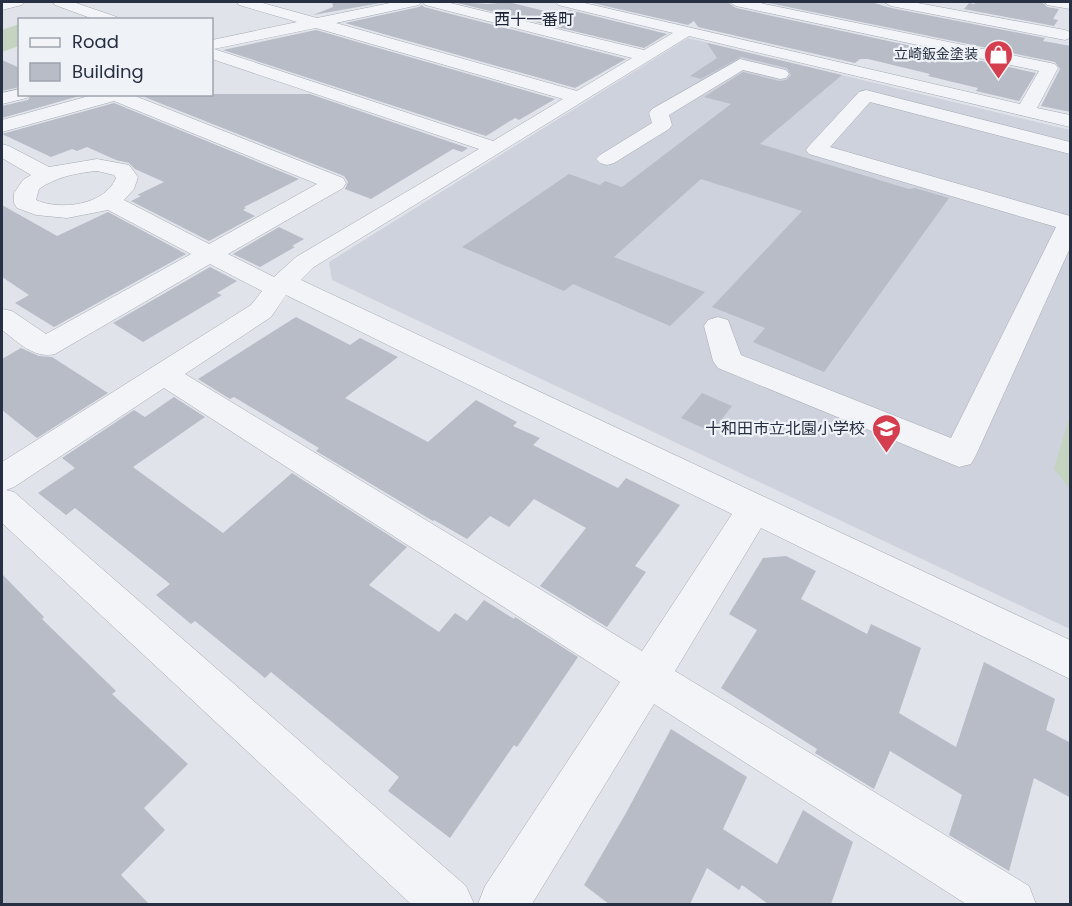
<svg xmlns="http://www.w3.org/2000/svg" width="1072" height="906" viewBox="0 0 1072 906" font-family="Poppins,'Noto Sans JP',sans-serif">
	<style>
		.built { fill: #ced2dc }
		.green { fill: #c4d4c0 }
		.building { fill: #b7bcc7 }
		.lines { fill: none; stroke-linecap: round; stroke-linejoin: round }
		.minor-casing { stroke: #a5aab4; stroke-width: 1 }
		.minor { fill: #f3f4f8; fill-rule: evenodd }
		.labels { text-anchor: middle; stroke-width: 4.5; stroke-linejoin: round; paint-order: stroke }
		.far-poi-label { font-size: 14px; fill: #273042; stroke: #eff2f7; text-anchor: end }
		.far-quarter-label { font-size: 16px; fill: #1a2132; stroke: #eff2f7 }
		.poi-label { font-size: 16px; fill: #273042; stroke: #eff2f7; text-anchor: end }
	</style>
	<rect width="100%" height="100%" fill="#e0e3ea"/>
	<path class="built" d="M 688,38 L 1070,130 L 1070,629 L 332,280 L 329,262 Z"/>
	<path class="green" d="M 19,24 L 19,46 L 2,52 L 2,30 Z
		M 1070,415 L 1070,489 L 1054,469 Z"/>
	<path class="building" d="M 332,2 L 386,2 L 313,15 L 333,7 Z
		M 453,2 L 488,4 L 508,2 L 561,15 L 570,10 L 667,34 L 644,48 Z
		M 588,2 L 727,2 L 736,8 L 1036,73 L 1019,101 L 976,91 L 978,88 L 928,76 L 930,74 L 868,59 L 860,59 L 855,63 L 698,27 L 694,21 L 688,25 Z
		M 764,2 L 871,2 L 891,8 L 1045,38 L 1043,41 L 1071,46 L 1071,112 L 1041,106 L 1060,69 L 1055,62 Z
		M 977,2 L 1043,3 L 1047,7 L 1059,9 L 1053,19 L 1058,20 L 1054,26 L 964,9 L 969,3 L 974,4 Z
		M 422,5 L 424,7 L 626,59 L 575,88 L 345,23 L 419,7 Z
		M 316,30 L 555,99 L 519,120 L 515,118 L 486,136 L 223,50 Z
		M 707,43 L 842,75 L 760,144 L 909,189 L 915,188 L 949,198 L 824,372 L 753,342 L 765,328 L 712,307 L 802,211 L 701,179 L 614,257 L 705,292 L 670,326 L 573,284 L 564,291 L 462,247 L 569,174 L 600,185 L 605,181 L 622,187 L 731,104 L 704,97 L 743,72 L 779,81 L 786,80 L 791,75 L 787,68 L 741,57 L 701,79 L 690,76 L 717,58 Z
		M 2,60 L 20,68 L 20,87 L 2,91 Z
		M 31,94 L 86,94 L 2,118 L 2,106 L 28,100 Z
		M 137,94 L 310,94 L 468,148 L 462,152 L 453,149 L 371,199 L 345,189 L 348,182 L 344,176 Z
		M 114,103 L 299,179 L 244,207 L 246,208 L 243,210 L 255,216 L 209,241 L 131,201 L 141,196 L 137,195 L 164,182 L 135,169 L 129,163 L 116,160 L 87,147 L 77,151 L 72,149 L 51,157 L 2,134 Z
		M 2,205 L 57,236 L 108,212 L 186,254 L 54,327 L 15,303 L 29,295 L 2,277 Z
		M 279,227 L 304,239 L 292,246 L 295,247 L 260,267 L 233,254 Z
		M 210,267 L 237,281 L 217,293 L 222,295 L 143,342 L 113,323 Z
		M 296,317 L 350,345 L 360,338 L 398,357 L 345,398 L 428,442 L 476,400 L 517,422 L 513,426 L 540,438 L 533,445 L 618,488 L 626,478 L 680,505 L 635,566 L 646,572 L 607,627 L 540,586 L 586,528 L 534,499 L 509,527 L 490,516 L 467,539 L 434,520 L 433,521 L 316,451 L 319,448 L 234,397 L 230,399 L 198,379 Z
		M 21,348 L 39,356 L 52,357 L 108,393 L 37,438 L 2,410 L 2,359 Z
		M 702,393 L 732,406 L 712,432 L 681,418 Z
		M 174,397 L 205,417 L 133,467 L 223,533 L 292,473 L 407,547 L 369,585 L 439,632 L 455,613 L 467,621 L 484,600 L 514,619 L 515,617 L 578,657 L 517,747 L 514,745 L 450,838 L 388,791 L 399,777 L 271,672 L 265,678 L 195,621 L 191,624 L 156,595 L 170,584 L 75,508 L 66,515 L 38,493 L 75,468 L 62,458 L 134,410 L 145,417 Z
		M 786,556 L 816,571 L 801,599 L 867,634 L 871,624 L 921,648 L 899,713 L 956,747 L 984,662 L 1055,699 L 1046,730 L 1071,743 L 1071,798 L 1034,778 L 1009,871 L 949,835 L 962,795 L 890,751 L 874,789 L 815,753 L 817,749 L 721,688 L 757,630 L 729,614 L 763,558 Z
		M 2,574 L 44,617 L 42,619 L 116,691 L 112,694 L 188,764 L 144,808 L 165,830 L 121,875 L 149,904 L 2,904 Z
		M 671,729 L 747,777 L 723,829 L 777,864 L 803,810 L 853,842 L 831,904 L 768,904 L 742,885 L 739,890 L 707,868 L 690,904 L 609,904 L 584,885 L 626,813 Z"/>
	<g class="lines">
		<defs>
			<path id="minor" d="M 2,2 L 24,2 L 22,5 L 2,10 Z
				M 53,2 L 73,2 L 117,17 L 119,20 L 96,20 L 55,5 Z
				M 237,2 L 259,2 L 317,18 L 395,2 L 421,2 L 419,5 L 336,23 L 577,91 L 632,58 L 425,5 L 423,2 L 446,2 L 644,50 L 673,33 L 558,5 L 556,2 L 580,2 L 1020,104 L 1039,71 L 736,6 L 729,2 L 755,2 L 1055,64 L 1058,68 L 1037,108 L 1070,115 L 1070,127 L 689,36 L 314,267 L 301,280 L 1070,640 L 1070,679 L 761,528 L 675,671 L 1029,886 L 1036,904 L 966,904 L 654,704 L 532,904 L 478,904 L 485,886 L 620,682 L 164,388 L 14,487 L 6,490 L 14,492 L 466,886 L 474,904 L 411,904 L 2,523 L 2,462 L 251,305 L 262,291 L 210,264 L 55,354 C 34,359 18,342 2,330 L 2,309 L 12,311 L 46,334 L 191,254 L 108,210 L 67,218 L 36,215 L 17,208 L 14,203 L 14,193 L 23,180 L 31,175 L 2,158 L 2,144 L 9,146 L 49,167 L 97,159 L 129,165 L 138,177 L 134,189 L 124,200 L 209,244 L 317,184 L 114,101 L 2,132 L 2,120 L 96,94 L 130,94 L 343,178 L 346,183 L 343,188 L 228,254 L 274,277 L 296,257 L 479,149 L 212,59 L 212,40 L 297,22 L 239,5 ZM 316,28 L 563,99 L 493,141 L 214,49 ZM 97,171 L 114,175 L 116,178 C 105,205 61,211 36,200 L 39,189 C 56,177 76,173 97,171 ZM 286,295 L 732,514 L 642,651 L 185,374 L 271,317 Z
				M 884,2 L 912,2 L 1065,30 L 1070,32 L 1070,38 L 1065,40 L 891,6 Z
				M 1045,2 L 1070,2 L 1070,9 L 1047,5 Z
				M 740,59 L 786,70 L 789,74 L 786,78 L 780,79 L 743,70 L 669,115 L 672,125 L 669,129 L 614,163 L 607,165 L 600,163 L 596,159 L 600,155 L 652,123 L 649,113 L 652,109 Z
				M 20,89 L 20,94 L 29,94 L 27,98 L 2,104 L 2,93 Z
				M 866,90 L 1070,142 L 1070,154 L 870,102 L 830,147 L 1070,216 L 1070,248 L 976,455 L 971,464 L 959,467 L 718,368 L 713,361 L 704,326 L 708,320 L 718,317 L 728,320 L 741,355 L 951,438 L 1056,227 L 809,154 L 806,150 L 809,146 L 859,92 Z"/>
		</defs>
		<use href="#minor" class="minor-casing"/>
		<use href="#minor" class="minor"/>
	</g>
	<defs>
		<symbol id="shop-pin" viewBox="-11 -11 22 30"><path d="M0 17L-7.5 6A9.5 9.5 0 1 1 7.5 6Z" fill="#d53e4e" stroke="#eff2f7"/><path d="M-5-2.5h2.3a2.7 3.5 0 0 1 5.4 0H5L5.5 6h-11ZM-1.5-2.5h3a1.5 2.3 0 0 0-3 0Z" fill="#fff"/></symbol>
		<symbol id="school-pin" viewBox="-11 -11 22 30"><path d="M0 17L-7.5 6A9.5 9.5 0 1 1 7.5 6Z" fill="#d53e4e" stroke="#eff2f7"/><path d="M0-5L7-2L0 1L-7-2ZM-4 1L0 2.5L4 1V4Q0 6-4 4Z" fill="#fff"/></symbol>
	</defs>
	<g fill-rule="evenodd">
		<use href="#shop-pin" x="982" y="38" width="33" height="45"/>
		<use href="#school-pin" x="870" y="412" width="33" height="45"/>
	</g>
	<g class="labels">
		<g class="far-poi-label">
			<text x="978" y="59">立崎鈑金塗装</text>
		</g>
		<g class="far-quarter-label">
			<text x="534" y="25">西十一番町</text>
		</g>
		<g class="poi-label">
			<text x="865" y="434">十和田市立北園小学校</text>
		</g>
	</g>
	<rect width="1072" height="906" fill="none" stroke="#273042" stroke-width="6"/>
	<rect x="18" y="18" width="195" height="78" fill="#eff2f7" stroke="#9fa4af" stroke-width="1.5"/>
	<rect x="30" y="38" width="30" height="9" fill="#f3f4f8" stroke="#9fa4af" stroke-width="1.5"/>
	<text x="72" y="48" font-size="18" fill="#273042">Road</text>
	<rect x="30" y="63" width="30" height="18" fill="#b7bcc7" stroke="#9fa4af" stroke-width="1.5"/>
	<text x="72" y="78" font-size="18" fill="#273042">Building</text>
</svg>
